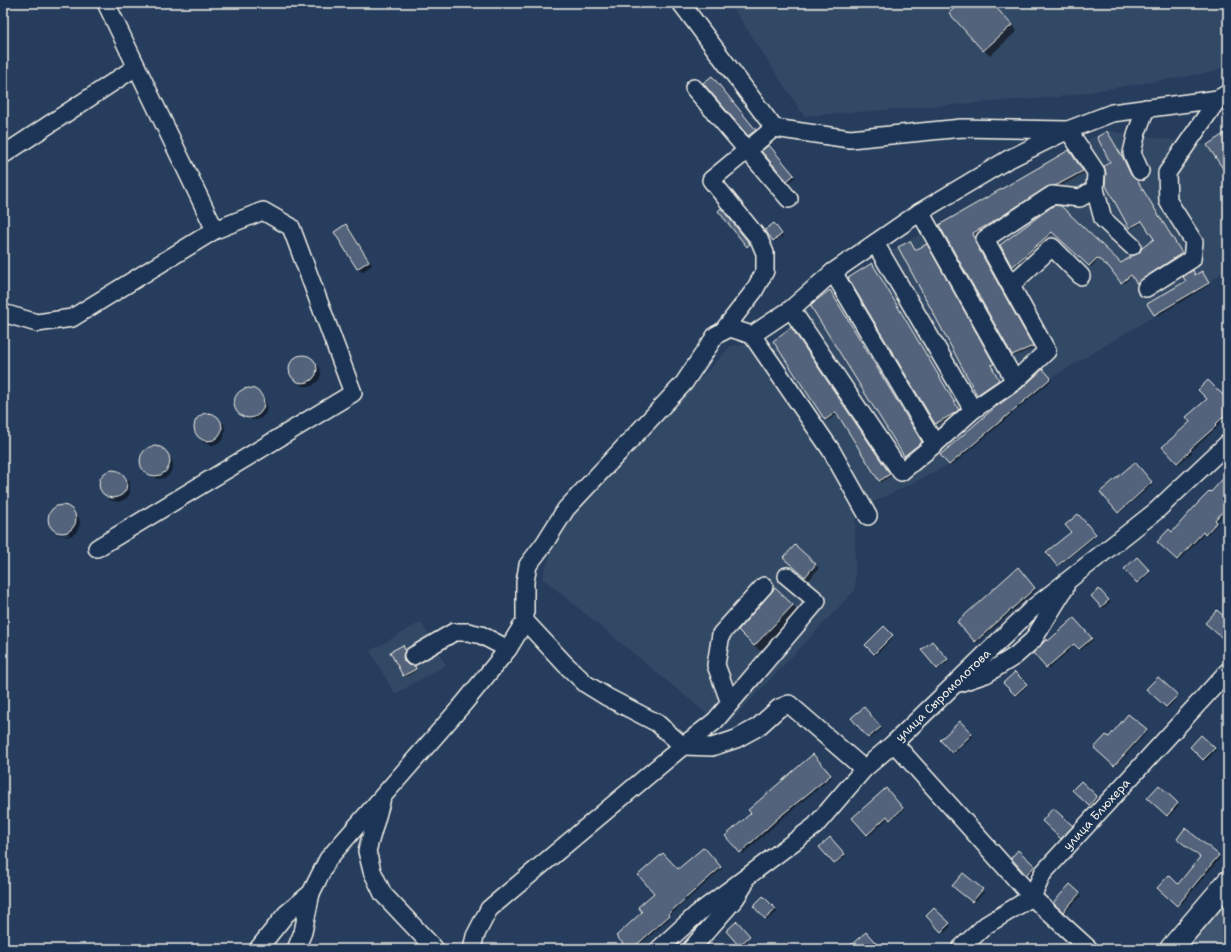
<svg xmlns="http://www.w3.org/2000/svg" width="1231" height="952" viewBox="0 0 1231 952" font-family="'Shantell Sans',sans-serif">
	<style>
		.built { fill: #334966 }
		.green { fill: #40546f; stroke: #9aa2ac }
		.shadow { fill: #0007 }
		.building { fill: #52647b; stroke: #f4f1e8 }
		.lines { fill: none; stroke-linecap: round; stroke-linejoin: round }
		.minor-casing { stroke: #f4f1e8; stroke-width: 20 }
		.major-casing { stroke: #f4f1e8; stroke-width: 25 }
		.minor { stroke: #1d3557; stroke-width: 17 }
		.major { stroke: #1d3557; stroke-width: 22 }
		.labels { text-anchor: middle; stroke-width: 3; stroke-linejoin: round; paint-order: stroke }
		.street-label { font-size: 12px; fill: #f4f1e8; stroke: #1d3557 }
	</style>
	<rect width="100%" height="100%" fill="#263d5d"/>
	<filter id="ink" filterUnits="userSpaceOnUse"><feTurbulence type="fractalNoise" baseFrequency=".025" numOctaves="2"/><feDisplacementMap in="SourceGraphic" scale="8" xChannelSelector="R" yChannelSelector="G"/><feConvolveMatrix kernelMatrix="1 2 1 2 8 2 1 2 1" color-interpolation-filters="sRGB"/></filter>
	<g filter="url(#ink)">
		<path class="built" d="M 730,3 L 1228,3 L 1228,64 L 1213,72 L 1057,97 L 804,116 Z
			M 1107,131 L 1207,145 L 1228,131 L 1228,267 L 1209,283 L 1051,378 L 949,465 L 855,511 L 855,590 L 724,728 L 542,578 L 561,527 L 731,346 L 773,341 L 795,324 L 809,303 L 848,278 L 898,247 L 1075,146 Z
			M 421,622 L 446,665 L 395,694 L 370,651 Z"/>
		<path class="green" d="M 1224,897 L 1228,908 L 1228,949 L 1195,949 L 1191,941 Z"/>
		<path class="shadow" d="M 127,3 L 140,3 L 132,9 Z
			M 962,3 L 992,3 L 1017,31 L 990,56 L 984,50 Z
			M 714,79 L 757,132 L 751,137 L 705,83 Z
			M 1108,134 L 1125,161 L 1132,178 L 1138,183 L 1183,255 L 1139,285 L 1133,276 L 1124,283 L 1111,267 L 1099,259 L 1091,267 L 1054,232 L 1014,267 L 1013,266 L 1055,206 L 1121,265 L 1140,254 L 1155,240 L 1144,222 L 1131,229 L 1130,228 L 1106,184 L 1111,162 Z
			M 769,147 L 795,177 L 789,182 L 763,151 Z
			M 1070,152 L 1084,173 L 1059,187 L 1048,188 L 995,223 L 974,235 L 978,246 L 1034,348 L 1015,356 L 940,225 Z
			M 346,225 L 350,229 L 372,265 L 362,272 L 358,268 Z
			M 775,226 L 783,236 L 775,242 L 774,240 Z
			M 910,242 L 915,251 L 928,247 L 995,365 L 991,367 L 999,382 L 979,396 L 900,248 Z
			M 873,266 L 959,412 L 955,416 L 937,425 L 849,278 Z
			M 1194,273 L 1196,276 L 1203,274 L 1209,285 L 1157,316 L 1149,304 L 1187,281 Z
			M 830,291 L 923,444 L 907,457 L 812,306 Z
			M 792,330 L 891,476 L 881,482 L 838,414 L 827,421 L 826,419 Z
			M 300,356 L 309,357 L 320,368 L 321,374 L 319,380 L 312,386 L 303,386 L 293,378 L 290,373 L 291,363 L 295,359 Z
			M 1043,370 L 1052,380 L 951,466 L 941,456 L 1021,390 Z
			M 246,389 L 255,390 L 266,402 L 267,408 L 265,414 L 261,418 L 255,420 L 246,418 L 237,410 L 236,403 L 239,394 Z
			M 1208,399 L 1228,402 L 1228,415 L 1216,427 L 1217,428 L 1191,451 L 1192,453 L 1179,464 L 1163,447 L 1191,422 Z
			M 205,414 L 214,415 L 224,424 L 225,429 L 224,438 L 219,443 L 213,445 L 204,443 L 196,434 L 194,428 L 197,419 Z
			M 152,448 L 158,448 L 164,451 L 172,460 L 173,466 L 169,475 L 164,478 L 158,479 L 152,476 L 143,468 L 142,458 L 144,453 Z
			M 1135,463 L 1153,484 L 1120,513 L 1102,492 Z
			M 110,471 L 117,471 L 122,474 L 130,482 L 130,493 L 127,498 L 119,502 L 110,500 L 100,488 L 100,482 L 102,476 Z
			M 1228,475 L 1228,509 L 1216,522 L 1218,524 L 1207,535 L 1205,533 L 1179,561 L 1159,542 L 1172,533 Z
			M 62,506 L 71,509 L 79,518 L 80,524 L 76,533 L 68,537 L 58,534 L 57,533 L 68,536 L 69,534 L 54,530 L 50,526 L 48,520 L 51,511 L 56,507 Z
			M 1078,515 L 1096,536 L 1059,566 L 1048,552 L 1072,532 Z
			M 1137,558 L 1150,573 L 1139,584 L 1125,569 Z
			M 788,561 L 815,564 L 819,568 L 809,580 Z
			M 1018,569 L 1036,590 L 977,643 L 959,622 Z
			M 775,589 L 798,611 L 760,651 L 739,630 Z
			M 1099,590 L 1110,602 L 1104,608 L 1092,596 Z
			M 1074,619 L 1093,640 L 1081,650 L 1076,644 L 1049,669 L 1035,653 Z
			M 884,628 L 893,637 L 876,655 L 867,645 Z
			M 932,642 L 949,661 L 939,669 L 922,651 Z
			M 403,646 L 407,652 L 404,658 L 405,663 L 408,666 L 414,667 L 417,670 L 406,677 L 391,653 Z
			M 1015,673 L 1027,686 L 1017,696 L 1004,683 Z
			M 1158,678 L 1178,697 L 1168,708 L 1147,689 Z
			M 864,708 L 882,729 L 870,739 L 852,718 Z
			M 1128,715 L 1148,731 L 1116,766 L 1096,747 L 1109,739 Z
			M 959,722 L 973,736 L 954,754 L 941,740 Z
			M 1201,736 L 1216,750 L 1206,761 L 1191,747 Z
			M 813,756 L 832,777 L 780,820 L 743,854 L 726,836 Z
			M 1081,782 L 1098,799 L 1091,806 L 1073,790 Z
			M 1159,786 L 1179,805 L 1169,817 L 1148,798 Z
			M 886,789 L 904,810 L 892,820 L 889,817 L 869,836 L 853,818 Z
			M 1053,809 L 1074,828 L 1063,839 L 1043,821 Z
			M 1185,830 L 1220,858 L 1179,907 L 1158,888 L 1178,885 L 1201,857 Z
			M 830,838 L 846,856 L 836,864 L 820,847 Z
			M 704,848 L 722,869 L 668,917 L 670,918 L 635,949 L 629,949 L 644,912 Z
			M 1018,852 L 1036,869 L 1028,876 L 1012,858 Z
			M 963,874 L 984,892 L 974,903 L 955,888 Z
			M 1070,886 L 1081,896 L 1065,912 L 1055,903 Z
			M 763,897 L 777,912 L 767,920 L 754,906 Z
			M 934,909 L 951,926 L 944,933 L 927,916 Z
			M 737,923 L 750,938 L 741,946 L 727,931 Z
			M 1126,945 L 1131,949 L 1122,949 Z"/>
		<path class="building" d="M 960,3 L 992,3 L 1012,25 L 983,51 L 949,13 Z
			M 712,76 L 756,130 L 748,136 L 703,83 Z
			M 1107,131 L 1123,158 L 1131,175 L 1137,180 L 1182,253 L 1141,280 L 1137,284 L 1131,275 L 1121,283 L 1109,267 L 1097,258 L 1089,266 L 1052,232 L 1012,267 L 1000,245 L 1054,205 L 1061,206 L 1121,263 L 1132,256 L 1139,253 L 1142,248 L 1154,239 L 1142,221 L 1129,228 L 1105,184 L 1106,173 L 1104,166 L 1110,162 L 1097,137 Z
			M 1228,131 L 1228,176 L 1207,145 Z
			M 769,145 L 794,175 L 787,181 L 761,151 Z
			M 1069,150 L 1083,171 L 1057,185 L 1047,187 L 993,222 L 973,233 L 976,244 L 1033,346 L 1012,355 L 939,225 Z
			M 721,208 L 750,244 L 747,247 L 718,211 Z
			M 774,223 L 782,234 L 773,241 L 765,230 Z
			M 346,224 L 369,261 L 357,269 L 334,232 Z
			M 910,241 L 915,250 L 927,244 L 994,364 L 991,365 L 999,380 L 977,395 L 898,247 Z
			M 872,263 L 959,410 L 953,414 L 935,424 L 848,278 Z
			M 1193,270 L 1195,275 L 1202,271 L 1209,283 L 1154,315 L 1147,304 L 1186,281 L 1183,277 Z
			M 830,290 L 922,442 L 904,456 L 810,305 Z
			M 791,327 L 890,474 L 879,481 L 836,412 L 825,420 L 773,341 Z
			M289 369a14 14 0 1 1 28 0a14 14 0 1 1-28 0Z
			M 1043,369 L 1051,378 L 949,465 L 940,455 L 994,408 L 1021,389 Z
			M 1208,380 L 1228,400 L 1228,412 L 1215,425 L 1216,426 L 1190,449 L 1191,450 L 1177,463 L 1162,447 L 1190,422 L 1186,417 L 1207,399 L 1198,390 Z
			M234 403a15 15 0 1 1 30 0a15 15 0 1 1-30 0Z
			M194 427a14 14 0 1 1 28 0a14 14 0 1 1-28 0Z
			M140 461a15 15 0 1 1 30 0a15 15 0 1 1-30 0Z
			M 1135,462 L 1152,482 L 1118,513 L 1100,492 Z
			M99 484a14 14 0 1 1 28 0a14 14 0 1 1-28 0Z
			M 1228,473 L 1228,506 L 1215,520 L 1217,522 L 1205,535 L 1203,532 L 1177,560 L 1157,542 L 1169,529 L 1172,532 L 1197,504 L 1210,491 L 1211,492 Z
			M48 519a14 14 0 1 1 28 0a14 14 0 1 1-28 0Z
			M 1078,514 L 1096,534 L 1057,566 L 1046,552 L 1071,532 L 1065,525 Z
			M 795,545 L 816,564 L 805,577 L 783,558 Z
			M 1137,557 L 1150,571 L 1137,583 L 1124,569 Z
			M 1018,567 L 1035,588 L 975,642 L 957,622 Z
			M 775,588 L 793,605 L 754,646 L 738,630 Z
			M 1099,589 L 1109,600 L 1101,607 L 1091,596 Z
			M 1217,610 L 1228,620 L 1228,643 L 1205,623 Z
			M 1074,618 L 1092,638 L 1079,649 L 1074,644 L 1046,668 L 1033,653 L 1047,639 L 1048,641 Z
			M 884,626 L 893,635 L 874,654 L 865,645 Z
			M 932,641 L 948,659 L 937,669 L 921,650 Z
			M 403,645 L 405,650 L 403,656 L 404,661 L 408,665 L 415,666 L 416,669 L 403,676 L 390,652 Z
			M 1015,672 L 1027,684 L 1015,695 L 1003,683 Z
			M 1158,677 L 1178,695 L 1166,707 L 1146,689 Z
			M 864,707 L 881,727 L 868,738 L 851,718 Z
			M 1128,714 L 1147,729 L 1114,766 L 1094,748 L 1106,735 L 1109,737 Z
			M 960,721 L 972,734 L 952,753 L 940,740 Z
			M 1201,735 L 1215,748 L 1203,760 L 1190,747 Z
			M 813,754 L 831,775 L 778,818 L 740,853 L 725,836 L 751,813 L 748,810 Z
			M 1081,781 L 1097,796 L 1089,806 L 1072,790 Z
			M 1159,785 L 1178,803 L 1167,816 L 1147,798 Z
			M 886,788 L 903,808 L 890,820 L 887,816 L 867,835 L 852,818 Z
			M 1053,808 L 1073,826 L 1061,839 L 1042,821 Z
			M 1185,828 L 1219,855 L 1177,906 L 1157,888 L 1169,875 L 1178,884 L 1200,857 L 1177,839 Z
			M 830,837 L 845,854 L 834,864 L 819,847 Z
			M 704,847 L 721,867 L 668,914 L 669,916 L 632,949 L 628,949 L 616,936 L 642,912 L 638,907 L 654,893 L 638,875 L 663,853 L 678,869 Z
			M 1018,850 L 1035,866 L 1026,875 L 1011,858 Z
			M 963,873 L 983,889 L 972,902 L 952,886 Z
			M 1070,884 L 1080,893 L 1063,912 L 1053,903 Z
			M 763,896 L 776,909 L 765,919 L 753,906 Z
			M 934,908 L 950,923 L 941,932 L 926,916 Z
			M 737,921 L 750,936 L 739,946 L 726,931 Z
			M 866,932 L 881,949 L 846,949 Z"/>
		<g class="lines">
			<defs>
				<g id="minor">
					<path d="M 681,3 L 774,128 L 850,139 L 962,128 L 1068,130 L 1112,113 L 1218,99 L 1228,93"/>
					<path d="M 694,88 L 789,199"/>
					<path d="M 3,155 L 136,67"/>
					<path d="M 1140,171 L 1132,153 L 1137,132 L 1146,108"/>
					<path d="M 1095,189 L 1103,219 L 1132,246"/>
					<path d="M 875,243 L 973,410"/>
					<path d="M 833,272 L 935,444"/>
					<path d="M 1011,285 L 1052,247 L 1081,276"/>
					<path d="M 1146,288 L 1192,259 L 1194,242 L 1168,201 L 1167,173 L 1218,99"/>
					<path d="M 791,309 L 901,472 L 935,444 L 973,410 L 1015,381 L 920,212"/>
					<path d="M 3,313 L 37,323 L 72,318 L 215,230 L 106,3"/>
					<path d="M 723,331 L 754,291 L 765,271 L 765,253 L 759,239 L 711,180 L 774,128"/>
					<path d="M 752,335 L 831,450 L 868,516"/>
					<path d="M 97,548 L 353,393 L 291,227 L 263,211 L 215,230"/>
					<path d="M 525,621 L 565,664 L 586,684 L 607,697 L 657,723 L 683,746 L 712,747 L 736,739 L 758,727 L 779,708 L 789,704 L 864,769"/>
					<path d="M 413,656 L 454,632 L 468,632 L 481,635 L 508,649"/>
					<path d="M 959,683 L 986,674 L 1015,656 L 1033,640 L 1065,588"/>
					<path d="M 730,703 L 716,665 L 721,634 L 764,586"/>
					<path d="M 894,743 L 1032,897 L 1089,949"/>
					<path d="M 381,802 L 367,851 L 372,871 L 383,894 L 435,949"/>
					<path d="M 258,949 L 286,914 L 311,893 L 328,859 L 465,702 L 508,649 L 525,621 L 525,582 L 528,565 L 544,544 L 566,509 L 684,383 L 716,335 L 730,328 L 752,335 L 791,309 L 833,272 L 920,212 L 1007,160 L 1068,130 L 1096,172 L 1095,189 L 1080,198 L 1052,195 L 985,239 L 1047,351 L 1015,381"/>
					<path d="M 296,949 L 303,932 L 311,893"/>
					<path d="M 472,949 L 475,936 L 489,909 L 683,746 L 715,721 L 817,601 L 787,576"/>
					<path id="s1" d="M 659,949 L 697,914 L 815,826 L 864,769 L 894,743 L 1033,608 L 1156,511 L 1228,443"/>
					<path d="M 691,949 L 735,899 L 744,885"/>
					<path id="s2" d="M 960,949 L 986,925 L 1032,897 L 1043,873 L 1228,671"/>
				</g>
				<path id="major" d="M 1171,949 L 1228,882"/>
			</defs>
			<use href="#minor" class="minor-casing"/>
			<use href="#major" class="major-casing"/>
			<use href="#minor" class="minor"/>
			<use href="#major" class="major"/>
		</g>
	</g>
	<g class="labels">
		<g class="street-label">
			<text dy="4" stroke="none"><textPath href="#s1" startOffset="382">улица Сыромолотова</textPath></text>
			<text dy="4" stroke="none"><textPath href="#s2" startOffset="195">улица Блюхера</textPath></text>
		</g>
	</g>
	<rect width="1231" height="952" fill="none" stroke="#1d3557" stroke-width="16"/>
	<rect x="8" y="8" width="1215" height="936" fill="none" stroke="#f4f1e8" stroke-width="1.5" filter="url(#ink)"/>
</svg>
